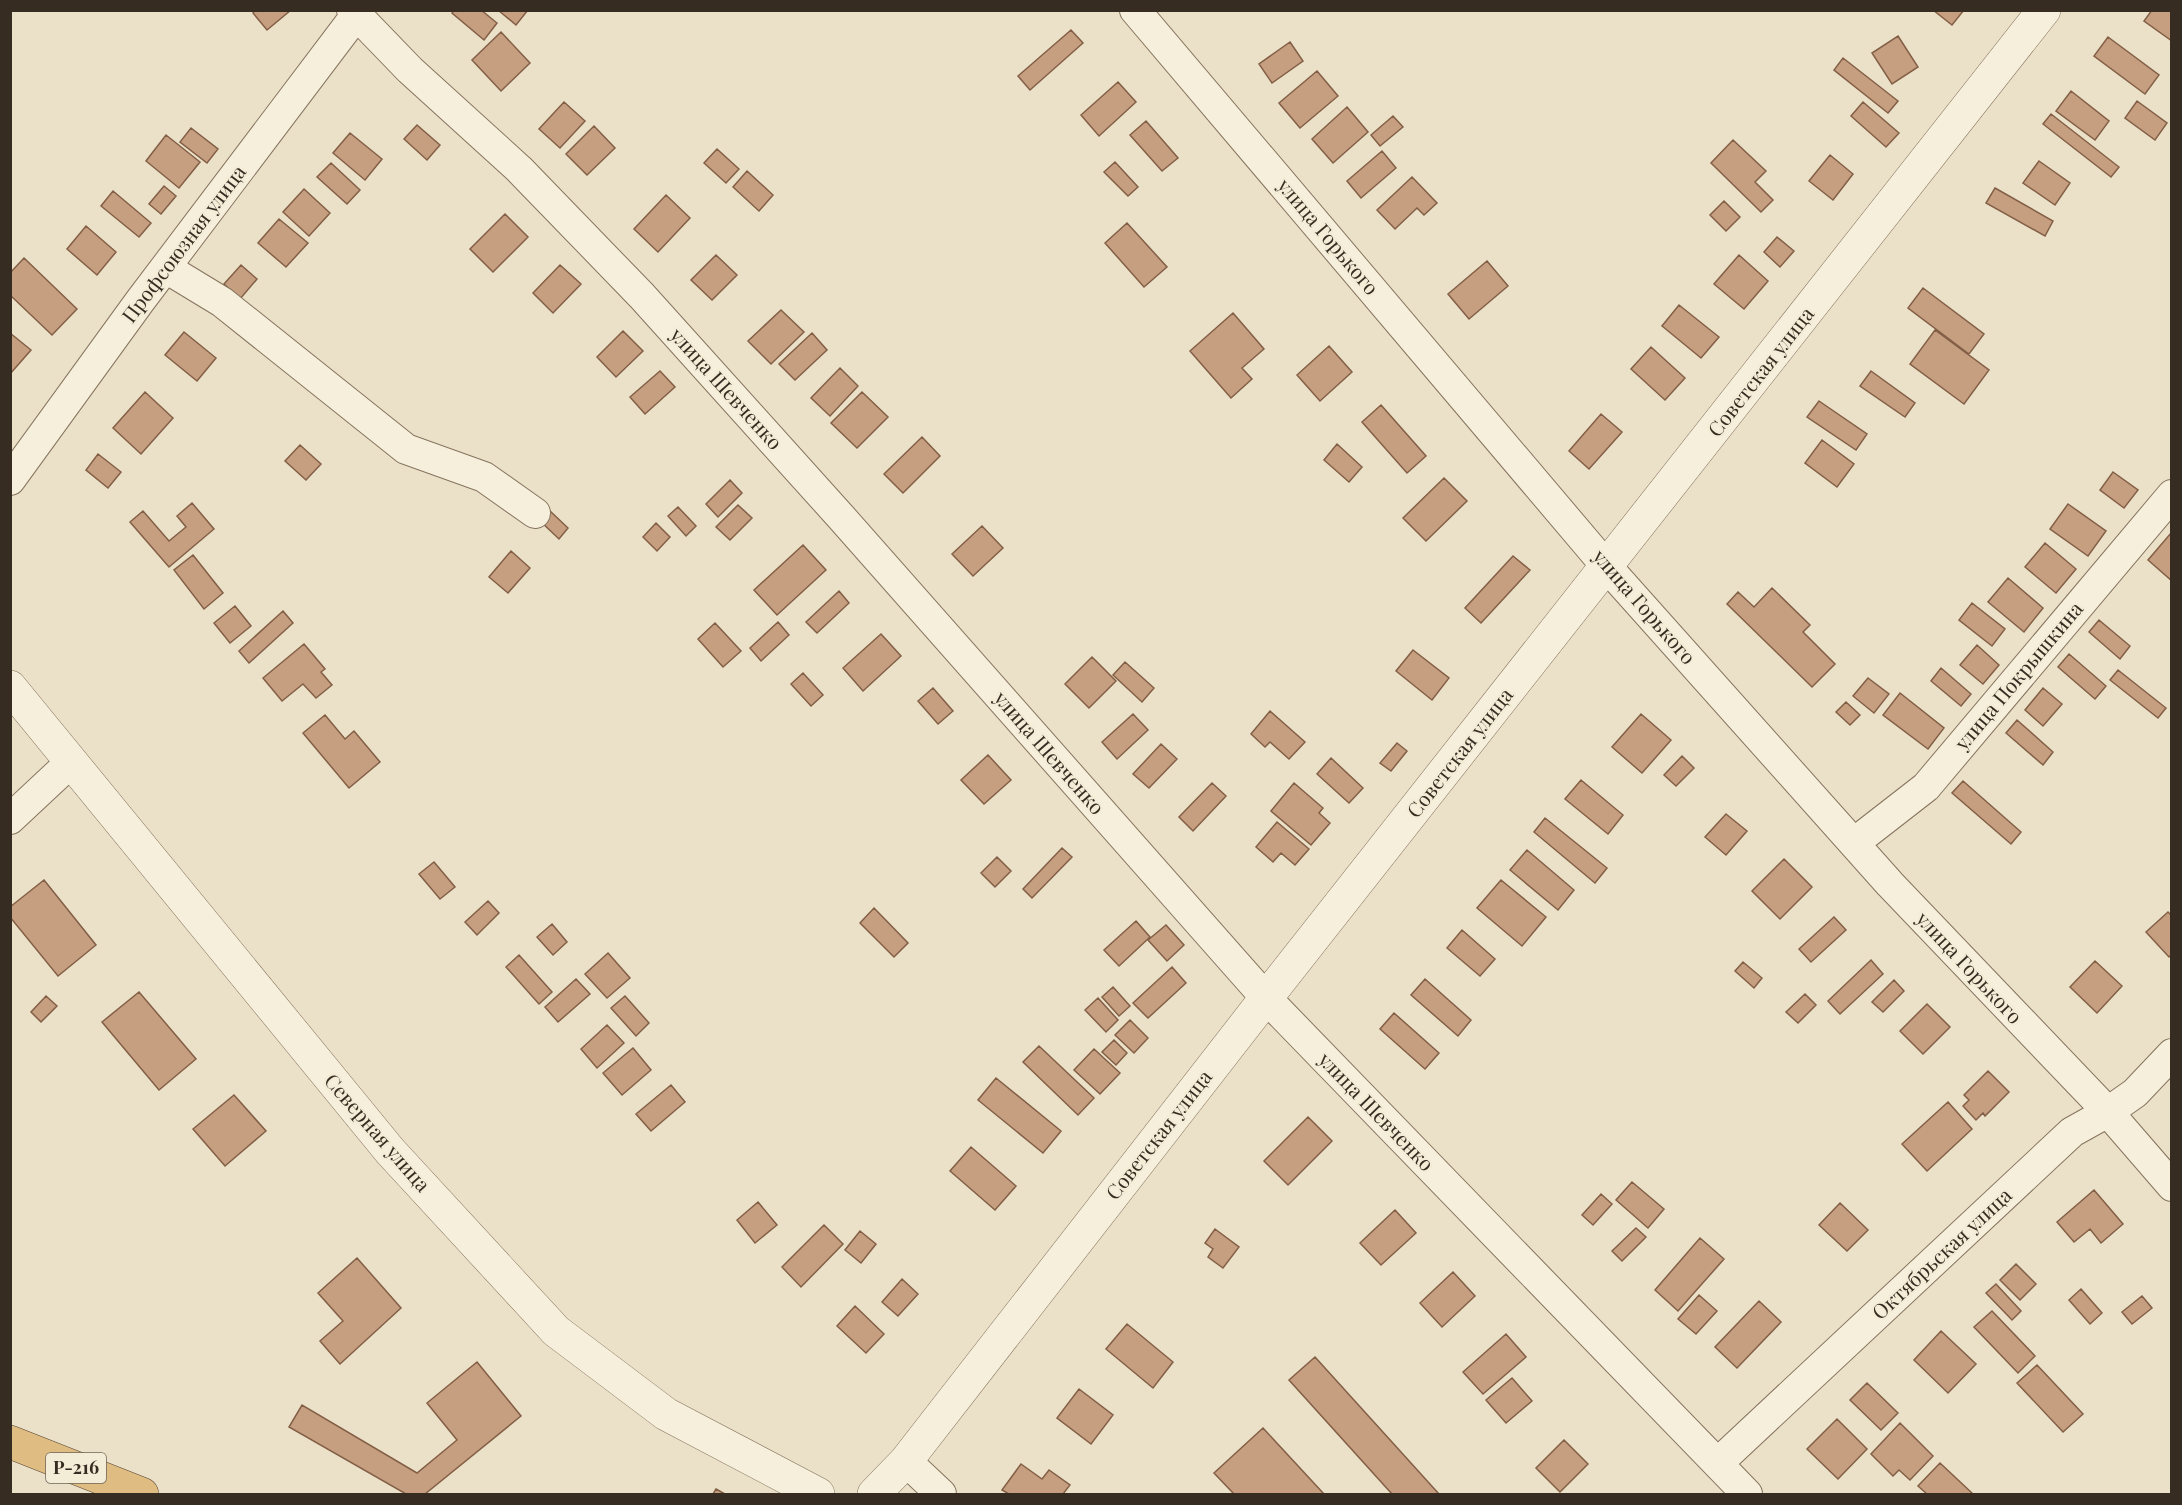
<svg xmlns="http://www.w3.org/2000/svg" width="2182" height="1505" viewBox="0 0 2182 1505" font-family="'Playfair Display',serif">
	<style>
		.building { fill: #c69f81; stroke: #835f46; stroke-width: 1.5 }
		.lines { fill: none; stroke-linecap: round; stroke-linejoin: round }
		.minor-casing { stroke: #86745f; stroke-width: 32 }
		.tertiary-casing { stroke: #86745f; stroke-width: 34 }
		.trunk-casing { stroke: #544332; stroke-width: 34 }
		.minor { stroke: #f6efdb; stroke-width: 30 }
		.tertiary { stroke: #f6efdb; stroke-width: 33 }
		.trunk { stroke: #dfbc82; stroke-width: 33 }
		.labels { text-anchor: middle; stroke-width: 4.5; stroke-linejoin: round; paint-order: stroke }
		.shield { fill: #f3ecd7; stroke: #6f6658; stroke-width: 1.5 }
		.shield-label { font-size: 18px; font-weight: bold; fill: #372c21 }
		.street-label { font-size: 20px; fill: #372c21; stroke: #f3ecd7 }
	</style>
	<rect width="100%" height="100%" fill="#ebe1c8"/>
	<path class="building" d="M 255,10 L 291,10 L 267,30 L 253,13 Z
		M 454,10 L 481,10 L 497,23 L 484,40 L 452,13 Z
		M 498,10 L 528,10 L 516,25 Z
		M 1933,10 L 1964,10 L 1952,25 Z
		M 2152,10 L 2172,10 L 2172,41 L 2144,21 Z
		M 1071,30 L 1083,43 L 1030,90 L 1018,76 Z
		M 501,32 L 530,63 L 501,91 L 472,60 Z
		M 1898,36 L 1918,67 L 1892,84 L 1872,53 Z
		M 2108,37 L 2159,75 L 2145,94 L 2094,56 Z
		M 1290,42 L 1303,61 L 1272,83 L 1259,64 Z
		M 1843,58 L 1898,101 L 1888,113 L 1834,70 Z
		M 1317,71 L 1338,96 L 1300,128 L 1279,103 Z
		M 1118,82 L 1136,102 L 1099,136 L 1081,115 Z
		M 2071,91 L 2109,121 L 2095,140 L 2056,111 Z
		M 2137,101 L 2167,123 L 2155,140 L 2125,118 Z
		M 564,102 L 585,121 L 560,148 L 539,129 Z
		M 1863,102 L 1899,133 L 1886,147 L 1851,116 Z
		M 1347,107 L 1368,132 L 1333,163 L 1312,139 Z
		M 2051,114 L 2119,167 L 2111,177 L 2043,124 Z
		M 1393,116 L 1403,127 L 1380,146 L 1371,135 Z
		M 1146,121 L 1178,158 L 1162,171 L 1130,135 Z
		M 417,125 L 440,145 L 427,160 L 404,139 Z
		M 594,126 L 615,148 L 587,175 L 566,154 Z
		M 191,128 L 218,149 L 207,163 L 180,142 Z
		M 350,133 L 382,159 L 365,180 L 333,153 Z
		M 166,135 L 200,162 L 179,188 L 146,161 Z
		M 1733,140 L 1766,171 L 1755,182 L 1773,200 L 1761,212 L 1711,163 Z
		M 717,149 L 739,169 L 726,183 L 704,163 Z
		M 1382,151 L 1396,168 L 1361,198 L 1347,181 Z
		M 1830,155 L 1853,174 L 1833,200 L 1809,181 Z
		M 2039,161 L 2070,183 L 2055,205 L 2023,183 Z
		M 1115,162 L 1138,187 L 1128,196 L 1104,172 Z
		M 331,163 L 360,190 L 347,204 L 317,177 Z
		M 747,171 L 773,195 L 759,211 L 733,187 Z
		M 1412,177 L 1437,203 L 1424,215 L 1417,208 L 1395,229 L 1377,210 Z
		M 164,186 L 176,196 L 161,214 L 149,204 Z
		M 1995,188 L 2053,221 L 2045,236 L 1986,203 Z
		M 304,189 L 330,213 L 309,236 L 283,212 Z
		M 113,191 L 151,223 L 139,237 L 101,206 Z
		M 666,195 L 690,218 L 658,252 L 634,229 Z
		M 1724,201 L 1740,217 L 1726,231 L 1710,215 Z
		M 505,214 L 528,237 L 493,272 L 470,249 Z
		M 279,219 L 308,243 L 286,267 L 258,243 Z
		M 1127,223 L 1167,267 L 1144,287 L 1105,243 Z
		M 86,226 L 116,252 L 97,275 L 67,249 Z
		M 1777,237 L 1794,251 L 1780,267 L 1764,252 Z
		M 716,255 L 737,275 L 712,300 L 691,280 Z
		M 1739,255 L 1768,281 L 1744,309 L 1714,284 Z
		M 24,258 L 77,309 L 52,335 L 10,295 L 10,273 Z
		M 1487,261 L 1508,286 L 1469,319 L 1448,294 Z
		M 241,265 L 257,279 L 240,299 L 224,284 Z
		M 560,265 L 581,284 L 553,313 L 533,293 Z
		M 1923,288 L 1984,334 L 1969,354 L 1908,308 Z
		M 1679,305 L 1719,337 L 1701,358 L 1662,326 Z
		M 781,310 L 804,332 L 771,364 L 748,341 Z
		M 1233,313 L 1264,349 L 1242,368 L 1252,379 L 1231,398 L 1190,351 Z
		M 1935,330 L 1989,370 L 1964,404 L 1910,364 Z
		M 623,331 L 643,351 L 616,377 L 597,357 Z
		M 184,332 L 216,358 L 197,381 L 165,355 Z
		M 10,333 L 31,350 L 10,374 Z
		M 812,333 L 827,350 L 795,380 L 779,364 Z
		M 1329,346 L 1352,372 L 1320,401 L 1297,375 Z
		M 1651,347 L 1685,378 L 1665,400 L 1631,369 Z
		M 840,368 L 858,386 L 830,416 L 811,398 Z
		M 660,371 L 675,387 L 645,414 L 630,397 Z
		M 1871,371 L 1915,403 L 1905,417 L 1860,386 Z
		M 145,392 L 173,418 L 141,454 L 113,428 Z
		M 862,392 L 888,417 L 857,448 L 831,423 Z
		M 1819,401 L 1867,434 L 1856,450 L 1807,417 Z
		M 1381,405 L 1426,456 L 1407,473 L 1362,422 Z
		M 1601,414 L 1622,432 L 1589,469 L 1569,451 Z
		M 922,437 L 940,456 L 903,493 L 884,474 Z
		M 1822,440 L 1854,464 L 1837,487 L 1805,463 Z
		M 1337,444 L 1362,467 L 1349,482 L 1324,460 Z
		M 300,445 L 321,464 L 306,480 L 285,461 Z
		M 98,454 L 121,472 L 108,488 L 86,470 Z
		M 2113,472 L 2138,490 L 2124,508 L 2100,490 Z
		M 1444,478 L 1467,501 L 1426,541 L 1403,518 Z
		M 730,480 L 742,493 L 718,517 L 706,504 Z
		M 192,503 L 214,529 L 169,567 L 130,522 L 143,511 L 169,541 L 186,527 L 177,516 Z
		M 2068,504 L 2106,531 L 2088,556 L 2050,529 Z
		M 738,505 L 752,518 L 730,540 L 716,527 Z
		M 678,507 L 696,526 L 686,536 L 668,516 Z
		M 549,510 L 568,528 L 559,539 L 539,520 Z
		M 656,523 L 670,537 L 657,551 L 643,537 Z
		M 982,526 L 1003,548 L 973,576 L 952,554 Z
		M 2171,533 L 2172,534 L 2172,581 L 2148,560 Z
		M 2045,543 L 2076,569 L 2056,593 L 2025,567 Z
		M 803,545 L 826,570 L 777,615 L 754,590 Z
		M 511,551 L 530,568 L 508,593 L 489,577 Z
		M 193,555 L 223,593 L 204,609 L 174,570 Z
		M 1513,556 L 1530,570 L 1481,623 L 1465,608 Z
		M 2008,578 L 2043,608 L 2024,632 L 1988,602 Z
		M 1772,588 L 1810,625 L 1803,632 L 1835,664 L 1812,687 L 1727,604 L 1738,592 L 1754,607 Z
		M 839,591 L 849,603 L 817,633 L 806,622 Z
		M 1972,603 L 2005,629 L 1992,646 L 1959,620 Z
		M 235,606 L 251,626 L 230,643 L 214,623 Z
		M 283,611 L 293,623 L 249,663 L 239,651 Z
		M 2099,620 L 2130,646 L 2120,659 L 2089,632 Z
		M 778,622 L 789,635 L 761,661 L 750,648 Z
		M 715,623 L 741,651 L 723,667 L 698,639 Z
		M 881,634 L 901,656 L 863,691 L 843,668 Z
		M 304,644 L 325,669 L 321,672 L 332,685 L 316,698 L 303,684 L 282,701 L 263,678 Z
		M 1977,645 L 1999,665 L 1983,684 L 1960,665 Z
		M 1413,650 L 1449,678 L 1432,700 L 1396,671 Z
		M 2069,654 L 2106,686 L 2095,699 L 2058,667 Z
		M 1092,657 L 1116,681 L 1089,708 L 1065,684 Z
		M 1125,662 L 1154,688 L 1142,702 L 1113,675 Z
		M 1941,668 L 1971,694 L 1961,706 L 1931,681 Z
		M 2118,670 L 2166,708 L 2158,718 L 2110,680 Z
		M 803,673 L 823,695 L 811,706 L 791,684 Z
		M 1868,678 L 1889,694 L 1874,713 L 1853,696 Z
		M 933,688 L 953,711 L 938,724 L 918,701 Z
		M 2043,688 L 2062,704 L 2043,726 L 2025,710 Z
		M 1900,693 L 1944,728 L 1928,749 L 1883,715 Z
		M 1846,702 L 1860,715 L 1850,725 L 1836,712 Z
		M 1270,711 L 1305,742 L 1289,759 L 1270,742 L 1265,747 L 1251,734 Z
		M 1133,714 L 1148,730 L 1117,759 L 1102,742 Z
		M 1641,714 L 1671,740 L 1642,773 L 1612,747 Z
		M 325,715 L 345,739 L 354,731 L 380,762 L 349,788 L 303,733 Z
		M 2017,720 L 2053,752 L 2043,765 L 2006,733 Z
		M 1397,743 L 1407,751 L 1391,771 L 1380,763 Z
		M 1161,744 L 1177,759 L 1149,788 L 1133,774 Z
		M 988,755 L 1011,780 L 984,804 L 961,780 Z
		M 1682,756 L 1694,768 L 1676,786 L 1664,775 Z
		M 1331,758 L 1363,788 L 1349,803 L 1317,774 Z
		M 1581,780 L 1623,815 L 1608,834 L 1565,799 Z
		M 1963,781 L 2021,832 L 2011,844 L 1952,793 Z
		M 1212,783 L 1226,796 L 1193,831 L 1179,817 Z
		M 1294,783 L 1323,808 L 1319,813 L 1330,823 L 1311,845 L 1271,811 Z
		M 1726,814 L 1747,831 L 1726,855 L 1705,837 Z
		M 1545,818 L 1607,868 L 1595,883 L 1534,832 Z
		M 1277,822 L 1309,849 L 1295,865 L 1281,853 L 1273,862 L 1256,847 Z
		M 1062,848 L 1072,857 L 1032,898 L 1023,889 Z
		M 1527,850 L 1574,890 L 1558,910 L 1510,870 Z
		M 997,857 L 1011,871 L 995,887 L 981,873 Z
		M 1784,859 L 1812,887 L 1780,919 L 1752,891 Z
		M 434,862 L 455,887 L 440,899 L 419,874 Z
		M 44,880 L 96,945 L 58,976 L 10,917 L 10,907 Z
		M 1501,880 L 1546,917 L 1522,946 L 1477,908 Z
		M 488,901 L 499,913 L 477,935 L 465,922 Z
		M 874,908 L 908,943 L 894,957 L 860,923 Z
		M 2168,912 L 2172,916 L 2172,954 L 2169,957 L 2146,932 Z
		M 1834,917 L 1846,930 L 1811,962 L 1799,949 Z
		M 1136,921 L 1150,937 L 1119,966 L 1104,950 Z
		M 552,924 L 567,942 L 553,955 L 537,937 Z
		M 1166,925 L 1184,945 L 1167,961 L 1148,940 Z
		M 1462,930 L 1495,959 L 1480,976 L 1447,948 Z
		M 608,953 L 630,978 L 607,998 L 585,974 Z
		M 519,955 L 552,992 L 539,1004 L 506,967 Z
		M 1871,960 L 1883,974 L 1840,1014 L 1828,1001 Z
		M 2095,961 L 2122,986 L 2097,1013 L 2070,987 Z
		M 1743,962 L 1762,978 L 1754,988 L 1735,971 Z
		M 1172,967 L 1186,983 L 1148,1018 L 1133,1003 Z
		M 576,979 L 590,994 L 558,1022 L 545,1007 Z
		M 1425,979 L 1471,1020 L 1458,1036 L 1411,995 Z
		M 1894,980 L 1904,991 L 1883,1012 L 1872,1002 Z
		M 1113,987 L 1130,1006 L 1119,1016 L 1102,997 Z
		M 139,992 L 196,1059 L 159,1090 L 102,1022 Z
		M 1805,994 L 1816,1005 L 1798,1023 L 1786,1012 Z
		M 46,996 L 57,1006 L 41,1022 L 31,1012 Z
		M 625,996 L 649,1023 L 636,1036 L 611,1008 Z
		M 1098,998 L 1118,1020 L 1106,1032 L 1085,1010 Z
		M 1927,1004 L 1950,1027 L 1923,1054 L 1900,1031 Z
		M 1394,1013 L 1439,1053 L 1425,1069 L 1380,1029 Z
		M 1130,1020 L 1148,1038 L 1134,1053 L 1115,1035 Z
		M 607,1025 L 624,1043 L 597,1068 L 581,1049 Z
		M 1114,1040 L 1127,1053 L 1116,1065 L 1102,1052 Z
		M 1039,1046 L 1094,1098 L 1078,1115 L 1023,1062 Z
		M 633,1048 L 651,1070 L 622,1095 L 603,1073 Z
		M 1094,1049 L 1120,1073 L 1100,1094 L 1074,1070 Z
		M 1988,1071 L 2009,1092 L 1985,1116 L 1983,1113 L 1976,1120 L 1963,1106 L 1969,1100 L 1964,1095 Z
		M 996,1078 L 1061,1131 L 1043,1153 L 978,1100 Z
		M 671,1085 L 685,1102 L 651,1131 L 636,1114 Z
		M 234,1095 L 266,1131 L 225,1166 L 193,1129 Z
		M 1948,1102 L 1972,1129 L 1927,1171 L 1902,1144 Z
		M 1308,1117 L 1332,1141 L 1288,1185 L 1264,1161 Z
		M 971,1147 L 1016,1186 L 995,1210 L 950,1171 Z
		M 1632,1182 L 1664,1209 L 1648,1228 L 1616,1200 Z
		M 2094,1190 L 2123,1224 L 2101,1243 L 2090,1229 L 2074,1242 L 2057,1222 Z
		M 1601,1194 L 1612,1204 L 1593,1225 L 1582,1215 Z
		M 758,1202 L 777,1225 L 755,1243 L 737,1220 Z
		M 1840,1203 L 1868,1230 L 1847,1251 L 1819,1225 Z
		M 1395,1210 L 1416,1233 L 1381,1265 L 1360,1243 Z
		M 824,1225 L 843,1244 L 801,1287 L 782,1267 Z
		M 1636,1228 L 1646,1237 L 1622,1261 L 1612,1251 Z
		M 1215,1229 L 1239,1247 L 1223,1268 L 1208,1257 L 1213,1249 L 1205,1243 Z
		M 860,1231 L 876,1244 L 861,1263 L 845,1250 Z
		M 1700,1238 L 1724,1259 L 1678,1311 L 1655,1290 Z
		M 357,1258 L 401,1308 L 340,1364 L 320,1341 L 343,1321 L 318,1293 Z
		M 2016,1264 L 2036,1284 L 2020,1300 L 2000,1280 Z
		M 1453,1272 L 1475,1296 L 1442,1327 L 1420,1303 Z
		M 902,1279 L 918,1294 L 898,1316 L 882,1302 Z
		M 1996,1284 L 2021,1311 L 2012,1320 L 1986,1293 Z
		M 2081,1289 L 2102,1313 L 2090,1324 L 2069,1300 Z
		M 1699,1295 L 1717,1311 L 1696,1334 L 1678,1319 Z
		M 2142,1296 L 2152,1308 L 2132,1324 L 2122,1312 Z
		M 1759,1301 L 1781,1322 L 1737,1368 L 1715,1347 Z
		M 855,1306 L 884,1334 L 866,1353 L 837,1326 Z
		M 1992,1311 L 2035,1356 L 2018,1373 L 1974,1327 Z
		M 1127,1324 L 1173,1362 L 1153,1388 L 1106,1349 Z
		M 1941,1331 L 1976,1364 L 1948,1393 L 1914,1360 Z
		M 1506,1334 L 1526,1357 L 1483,1394 L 1463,1372 Z
		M 1315,1357 L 1439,1494 L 1392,1494 L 1289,1380 Z
		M 477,1362 L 521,1416 L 425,1494 L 406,1494 L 289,1427 L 302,1405 L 417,1473 L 457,1440 L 427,1403 Z
		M 2037,1365 L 2083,1414 L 2063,1432 L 2017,1383 Z
		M 1512,1378 L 1532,1401 L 1506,1423 L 1486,1400 Z
		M 1867,1383 L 1898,1413 L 1881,1430 L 1850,1400 Z
		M 1079,1389 L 1113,1415 L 1091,1444 L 1057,1418 Z
		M 1837,1419 L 1867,1449 L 1838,1479 L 1807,1449 Z
		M 1900,1423 L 1933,1456 L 1910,1480 L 1899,1470 L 1893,1476 L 1871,1454 Z
		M 1263,1428 L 1324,1494 L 1234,1494 L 1214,1473 Z
		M 1564,1440 L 1588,1464 L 1560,1492 L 1536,1468 Z
		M 1940,1463 L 1973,1494 L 1927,1494 L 1918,1486 Z
		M 1021,1464 L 1042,1479 L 1049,1470 L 1070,1485 L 1063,1494 L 1009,1494 L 1002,1490 Z
		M 716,1489 L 725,1494 L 713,1494 Z"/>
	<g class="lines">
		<defs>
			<path id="minor" d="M 352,10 L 410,70 L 519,169 L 642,296 L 841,517 L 1266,998 L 1747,1494
				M 1135,10 L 1607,567 L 1890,884 L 2108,1112 L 2172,1186
				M 166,268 L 222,302 L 406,449 L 484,477 L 535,513
				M 10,480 L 140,301 L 360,10
				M 10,819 L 71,762
				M 1854,843 L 1926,787 L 2172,495
				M 906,1461 L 941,1494
				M 1718,1463 L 2072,1132 L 2108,1112 L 2135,1093 L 2172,1054"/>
			<path id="tertiary" d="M 10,687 L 390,1151 L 556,1331 L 666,1414 L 818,1494
				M 874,1494 L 906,1461 L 1266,998 L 2044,10"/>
			<path id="trunk" d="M 10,1442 L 142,1494"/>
		</defs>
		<use href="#minor" class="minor-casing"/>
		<use href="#tertiary" class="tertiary-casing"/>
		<use href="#trunk" class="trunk-casing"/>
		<use href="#minor" class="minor"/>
		<use href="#tertiary" class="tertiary"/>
		<use href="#trunk" class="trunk"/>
	</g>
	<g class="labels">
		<rect class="shield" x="46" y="1453" width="60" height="30" rx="4.5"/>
		<g class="shield-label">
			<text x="76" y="1474">Р-216</text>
		</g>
		<g class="street-label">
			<text transform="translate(1328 237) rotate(50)" y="7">улица Горького</text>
			<text transform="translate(184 244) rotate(-53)" y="7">Профсоюзная улица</text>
			<text transform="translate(1761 372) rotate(-52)" y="7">Советская улица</text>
			<text transform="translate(726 389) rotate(48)" y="7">улица Шевченко</text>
			<text transform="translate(1644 607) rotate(49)" y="7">улица Горького</text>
			<text transform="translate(2019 676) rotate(-50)" y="7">улица Покрышкина</text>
			<text transform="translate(1049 753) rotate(49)" y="7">улица Шевченко</text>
			<text transform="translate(1460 753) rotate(-52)" y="7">Советская улица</text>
			<text transform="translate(1969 968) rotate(47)" y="7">улица Горького</text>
			<text transform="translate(1376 1112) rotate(46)" y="7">улица Шевченко</text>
			<text transform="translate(377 1133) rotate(49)" y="7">Северная улица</text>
			<text transform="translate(1159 1135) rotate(-52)" y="7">Советская улица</text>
			<text transform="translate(1942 1254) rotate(-43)" y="7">Октябрьская улица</text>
		</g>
	</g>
	<rect width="2182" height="1505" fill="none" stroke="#372c21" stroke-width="24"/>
</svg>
